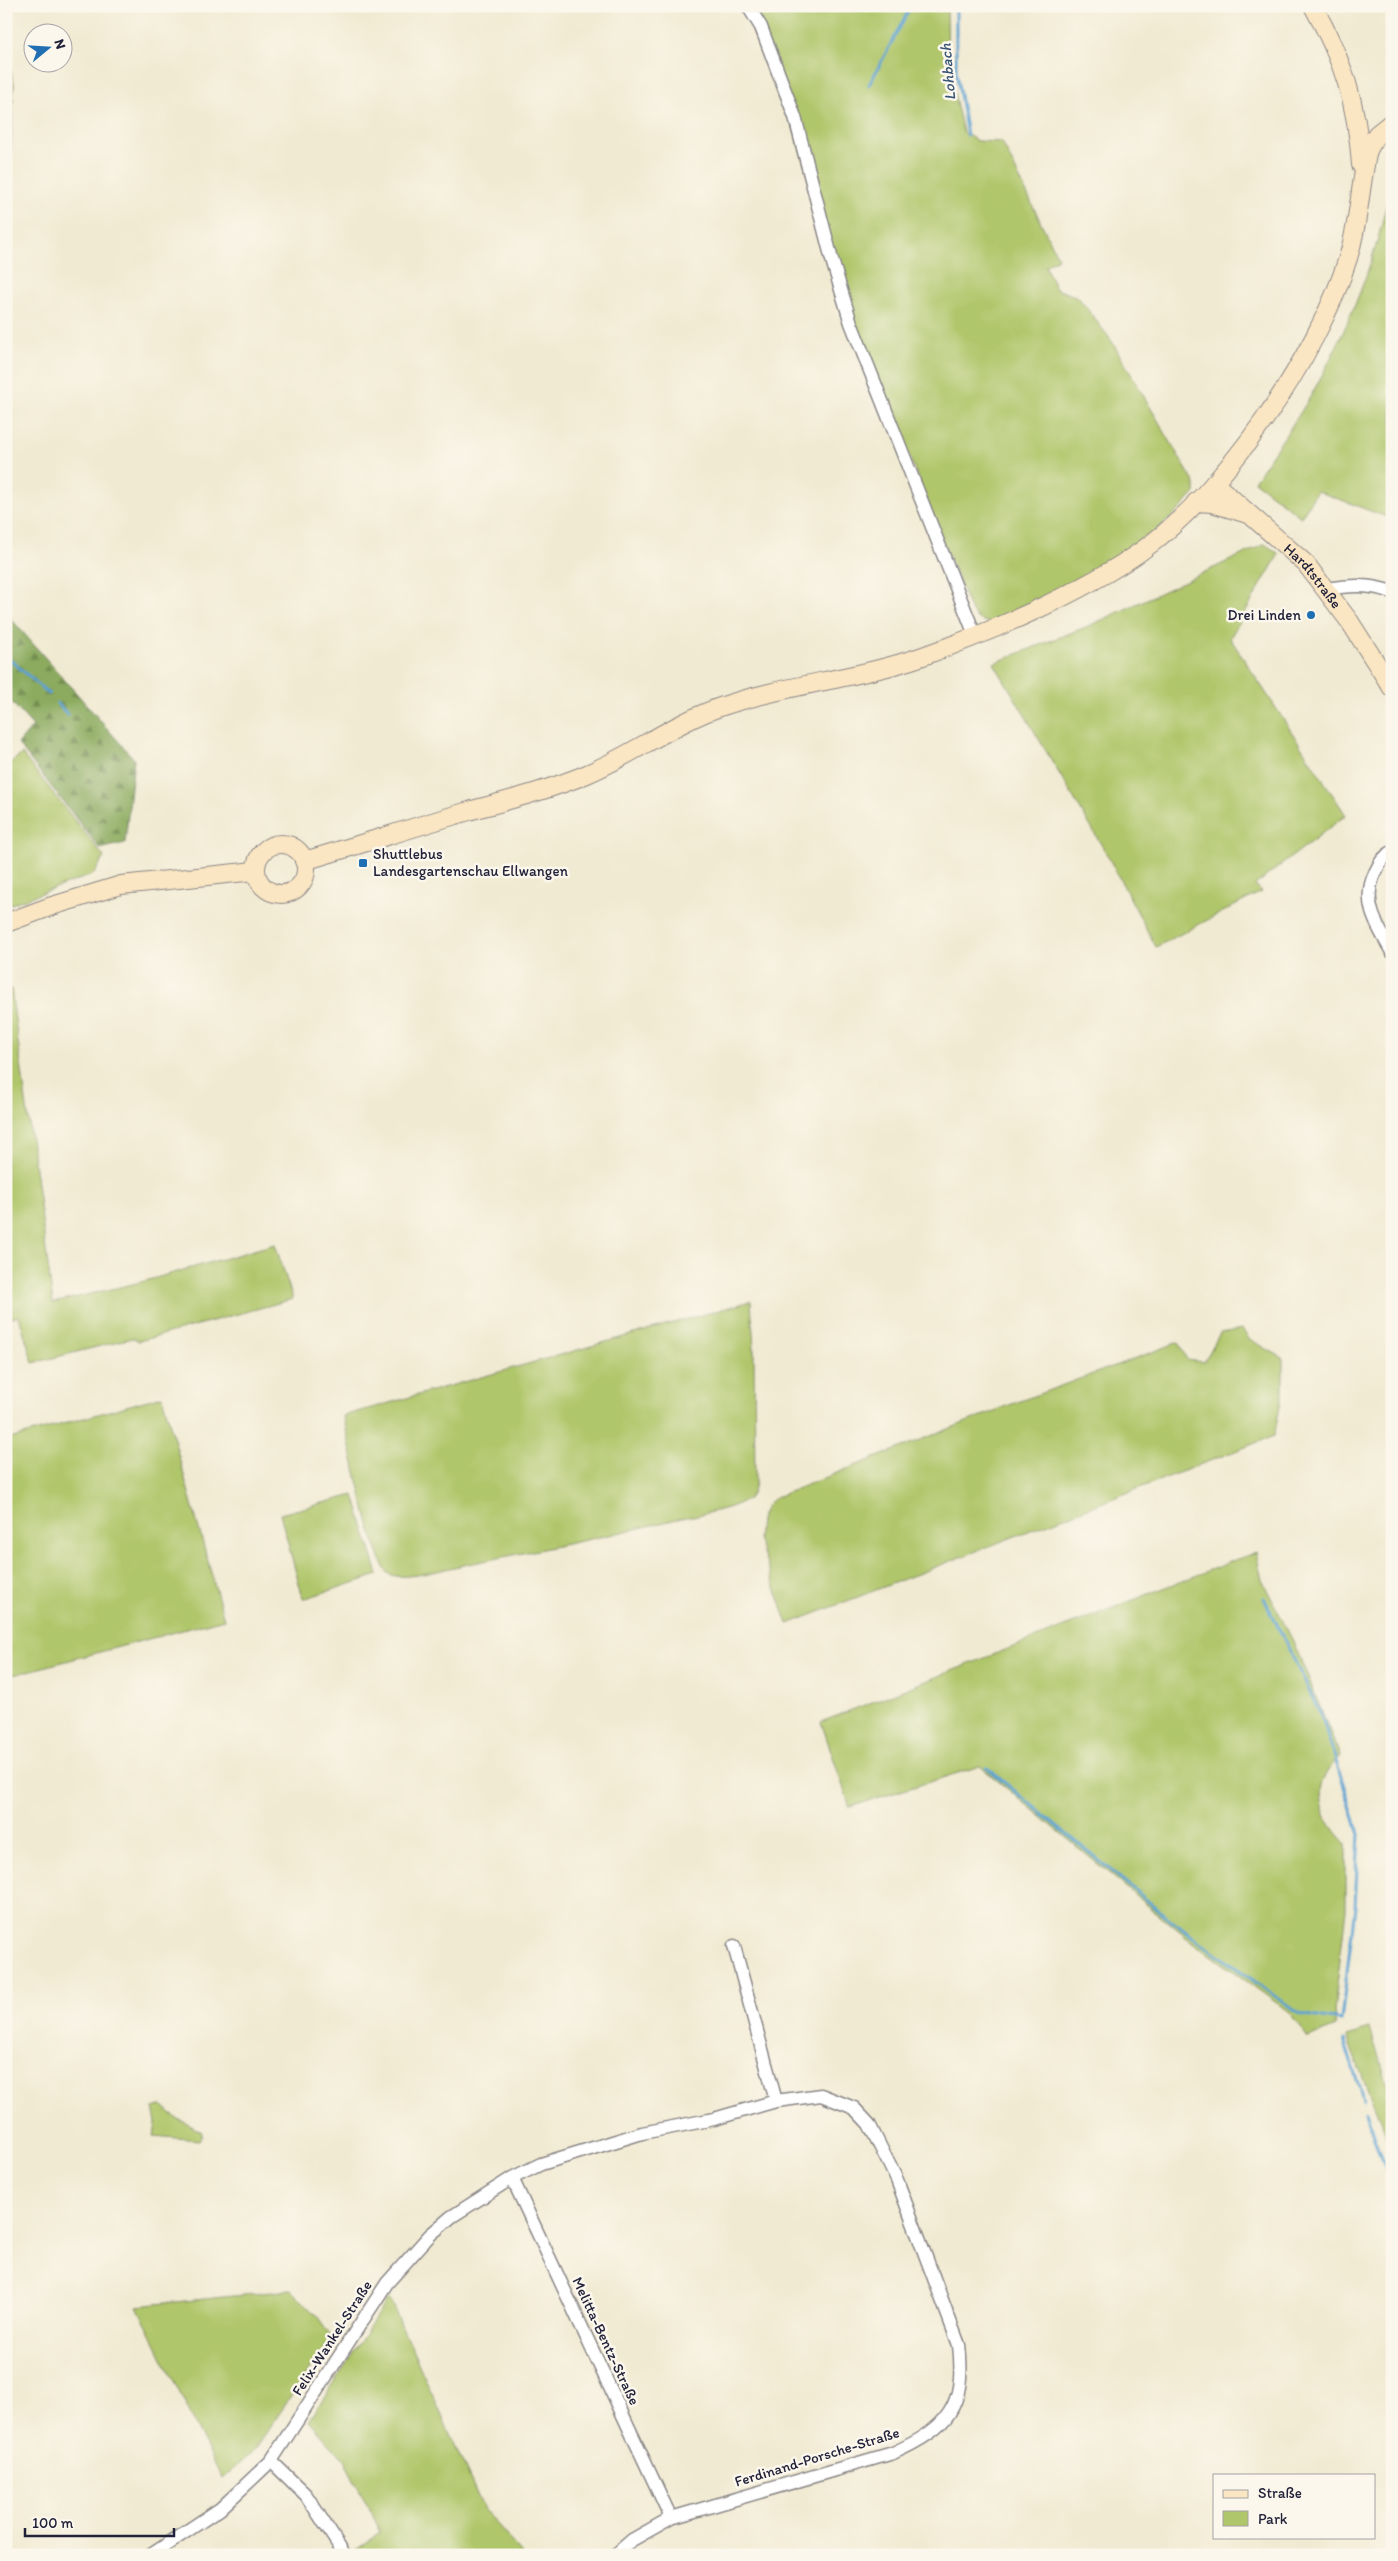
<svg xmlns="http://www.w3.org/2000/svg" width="1398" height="2561" viewBox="0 0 1398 2561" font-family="Itim,sans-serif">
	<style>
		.green { fill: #b0c66b; stroke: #697453 }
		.forest { fill: url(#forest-firs); stroke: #57664d }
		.park { fill: url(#park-crowns); stroke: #697453 }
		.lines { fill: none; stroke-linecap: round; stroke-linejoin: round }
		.stream { stroke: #5ba2d1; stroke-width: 3 }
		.street-casing { stroke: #8a8686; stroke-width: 15 }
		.secondary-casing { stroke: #8a8686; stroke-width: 20 }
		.street { stroke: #fff; stroke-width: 12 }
		.secondary { stroke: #fbe6c3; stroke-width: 18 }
		.poi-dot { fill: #1f6fb2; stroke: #fbf7ec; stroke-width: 2 }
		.labels { text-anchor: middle; stroke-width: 5; stroke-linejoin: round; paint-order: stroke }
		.street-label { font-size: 15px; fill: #22223b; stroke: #fbf7ec }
		.poi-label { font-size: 15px; fill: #22223b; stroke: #fbf7ec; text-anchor: end }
		.water-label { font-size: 16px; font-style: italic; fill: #395577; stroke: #fbf7ec }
	</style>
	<defs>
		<pattern id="forest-firs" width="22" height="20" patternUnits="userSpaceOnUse" patternTransform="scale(1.25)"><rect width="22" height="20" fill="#8cab5f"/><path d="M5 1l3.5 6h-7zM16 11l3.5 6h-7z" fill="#728b50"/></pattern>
		<pattern id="park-crowns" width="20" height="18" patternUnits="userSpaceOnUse" patternTransform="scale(1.25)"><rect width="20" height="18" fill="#b0c66b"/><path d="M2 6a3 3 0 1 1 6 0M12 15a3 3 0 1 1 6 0" fill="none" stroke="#97aa5e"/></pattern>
	</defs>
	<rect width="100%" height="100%" fill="#fbf7ec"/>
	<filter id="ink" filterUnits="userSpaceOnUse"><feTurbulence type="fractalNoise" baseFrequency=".02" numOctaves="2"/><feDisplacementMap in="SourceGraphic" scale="10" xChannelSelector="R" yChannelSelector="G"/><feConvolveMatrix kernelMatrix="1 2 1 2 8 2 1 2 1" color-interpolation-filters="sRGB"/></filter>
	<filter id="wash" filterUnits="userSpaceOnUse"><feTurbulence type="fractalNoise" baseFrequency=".0096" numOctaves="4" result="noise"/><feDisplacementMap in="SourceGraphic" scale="20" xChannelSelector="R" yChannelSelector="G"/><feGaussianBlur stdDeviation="1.12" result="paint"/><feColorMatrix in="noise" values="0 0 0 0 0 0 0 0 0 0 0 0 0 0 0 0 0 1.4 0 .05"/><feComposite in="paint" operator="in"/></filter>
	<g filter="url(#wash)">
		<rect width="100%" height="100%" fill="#f1ead2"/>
		<path class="green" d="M 755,6 L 947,6 L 948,67 L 963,132 L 977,141 L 1002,142 L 1058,258 L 1045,266 L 1056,289 L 1078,297 L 1111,340 L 1195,484 L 1195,493 C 1138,558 1065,587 989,623 L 978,619 L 970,609 L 853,315 Z
			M 1392,175 L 1392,519 L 1317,491 L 1301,517 L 1254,481 C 1272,454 1292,427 1309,399 C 1348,330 1380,253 1392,175 Z
			M 1265,544 L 1279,554 L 1230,638 L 1346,815 L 1255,885 L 1261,892 L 1156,947 L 1105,851 L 994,663 L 1091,625 Z
			M 22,754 L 104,857 L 94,874 L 6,906 L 6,766 Z
			M 11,989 L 53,1303 L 145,1281 L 275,1244 L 293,1299 L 139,1341 L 132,1338 L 33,1363 L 19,1316 L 6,1319 L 6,991 Z
			M 751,1301 L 754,1349 L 755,1484 C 753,1490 752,1497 746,1500 C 727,1511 695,1515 673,1520 C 601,1538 527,1552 454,1567 C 440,1570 399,1582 388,1573 C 374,1561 349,1441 343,1416 Z
			M 1242,1329 L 1249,1339 L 1283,1358 L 1283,1392 L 1274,1436 L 788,1624 L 758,1539 L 760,1520 L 766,1506 L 776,1497 L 1012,1404 L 1179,1342 L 1187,1360 L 1204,1362 L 1220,1333 Z
			M 162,1396 L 224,1619 L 6,1677 L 6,1440 Z
			M 354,1495 L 378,1575 L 303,1599 L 280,1514 Z
			M 1256,1552 L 1262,1580 L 1293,1641 L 1340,1756 C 1335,1762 1327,1770 1324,1778 C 1312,1801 1330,1828 1346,1844 L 1346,1910 L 1334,2011 L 1336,2027 L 1308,2038 L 1289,2012 L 1187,1938 L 980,1766 L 850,1807 L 821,1722 Z
			M 1370,2029 L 1392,2096 L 1392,2150 L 1346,2036 Z
			M 162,2105 L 175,2117 L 202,2132 L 202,2136 L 199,2140 L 154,2136 L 156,2123 L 153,2108 Z
			M 291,2290 L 317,2316 L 332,2337 L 255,2449 L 222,2479 L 137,2306 Z
			M 390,2300 L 484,2510 L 523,2555 L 355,2555 L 353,2552 L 381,2532 L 344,2460 L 309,2421 L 386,2302 Z"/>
		<path class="forest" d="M 6,613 L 134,759 L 125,843 L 100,849 L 18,744 L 33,726 L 6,696 Z"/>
		<path class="park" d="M 6,51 L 14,84 L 6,242 Z"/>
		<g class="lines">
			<path class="stream" d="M 956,6 L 956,72 L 967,135
				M 869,85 L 911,6
				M 6,656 L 49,694
				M 57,703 L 68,715
				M 987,1768 L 1178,1926 L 1300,2014 L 1341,2021 L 1355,1907 L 1359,1834 L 1322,1717 L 1264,1598
				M 1344,2040 L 1363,2099
				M 1366,2111 L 1392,2188"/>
		</g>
	</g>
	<g filter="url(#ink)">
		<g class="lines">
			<defs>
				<path id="street" d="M 748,6 L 761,27 L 795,117 L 832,260 L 851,323 L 975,635
					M 1326,589 C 1350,585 1369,584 1392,592
					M 1392,852 C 1382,858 1380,863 1375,873 C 1361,902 1377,926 1392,952
					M 734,1946 L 776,2101
					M 512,2178 L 671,2518
					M 271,2461 L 306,2495 L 345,2555
					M 151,2555 L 220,2509 L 271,2461 L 387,2283 L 430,2235 L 451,2217 L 512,2178 L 541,2164 L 642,2133 L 714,2119 L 776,2101 L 821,2095 L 854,2108 L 869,2124 L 897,2180 L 959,2345 C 966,2407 948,2428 893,2453 L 671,2518 L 632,2540 L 615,2555"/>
				<g id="secondary">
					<path d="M 1313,6 C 1343,60 1357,103 1361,165"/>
					<path id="s1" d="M 1214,483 L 1306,564 L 1350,622 L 1392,688"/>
					<path d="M 1196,502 L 1212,503 L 1244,513"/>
					<circle cx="281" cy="869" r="25"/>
					<path d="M 304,861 C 359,845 414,827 469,811 C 509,800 549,790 587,774 C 634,754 675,722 723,706 C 788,684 858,679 923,656 C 993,631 1079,594 1140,552 C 1224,493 1318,356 1348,258 C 1359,223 1360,185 1368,150 L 1377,134 L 1392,122"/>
					<path d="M 6,923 L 52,906 L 121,885 L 255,871"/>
				</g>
			</defs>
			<use href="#street" class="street-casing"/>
			<use href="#secondary" class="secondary-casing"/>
			<use href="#street" class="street"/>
			<use href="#secondary" class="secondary"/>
		</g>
	</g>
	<g class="poi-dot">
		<circle cx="1311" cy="615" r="5"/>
		<rect x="358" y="858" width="10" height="10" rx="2.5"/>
	</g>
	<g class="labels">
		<g class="street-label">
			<text dy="5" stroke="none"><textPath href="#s1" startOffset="136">Hardtstraße</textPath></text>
			<text transform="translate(332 2338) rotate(-57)" y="5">Felix-Wankel-Straße</text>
			<text transform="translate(606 2341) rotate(65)" y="5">Melitta-Bentz-Straße</text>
			<text transform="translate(817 2457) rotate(-17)" y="5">Ferdinand-Porsche-Straße</text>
		</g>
		<g class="poi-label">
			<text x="1301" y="620">Drei Linden</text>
			<text x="373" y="859" text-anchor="start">Shuttlebus<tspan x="373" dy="17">Landesgartenschau Ellwangen</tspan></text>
		</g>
		<g class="water-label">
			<text transform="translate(947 72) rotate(-95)" y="6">Lohbach</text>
		</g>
	</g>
	<rect width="1398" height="2561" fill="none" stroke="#fbf7ec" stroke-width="25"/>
	<rect x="1213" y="2474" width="162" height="65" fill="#fbf7ec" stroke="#a4a2a5"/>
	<rect x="1223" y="2490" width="25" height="8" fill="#fbe6c3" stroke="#a4a2a5"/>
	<text x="1258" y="2498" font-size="15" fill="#22223b">Straße</text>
	<rect x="1223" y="2511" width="25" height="15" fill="#b0c66b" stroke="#a4a2a5"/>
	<text x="1258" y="2524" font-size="15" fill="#22223b">Park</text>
	<g transform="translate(48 48) rotate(72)"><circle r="24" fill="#fbf7ec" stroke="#a4a2a5"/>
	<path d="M0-4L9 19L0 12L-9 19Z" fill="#1f6fb2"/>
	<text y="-8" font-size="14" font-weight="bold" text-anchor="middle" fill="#22223b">N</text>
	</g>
	<path d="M25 2528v8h149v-8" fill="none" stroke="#22223b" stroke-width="2.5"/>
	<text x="32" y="2528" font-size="15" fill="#22223b" stroke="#fbf7ec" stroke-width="4" paint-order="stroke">100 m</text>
</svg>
